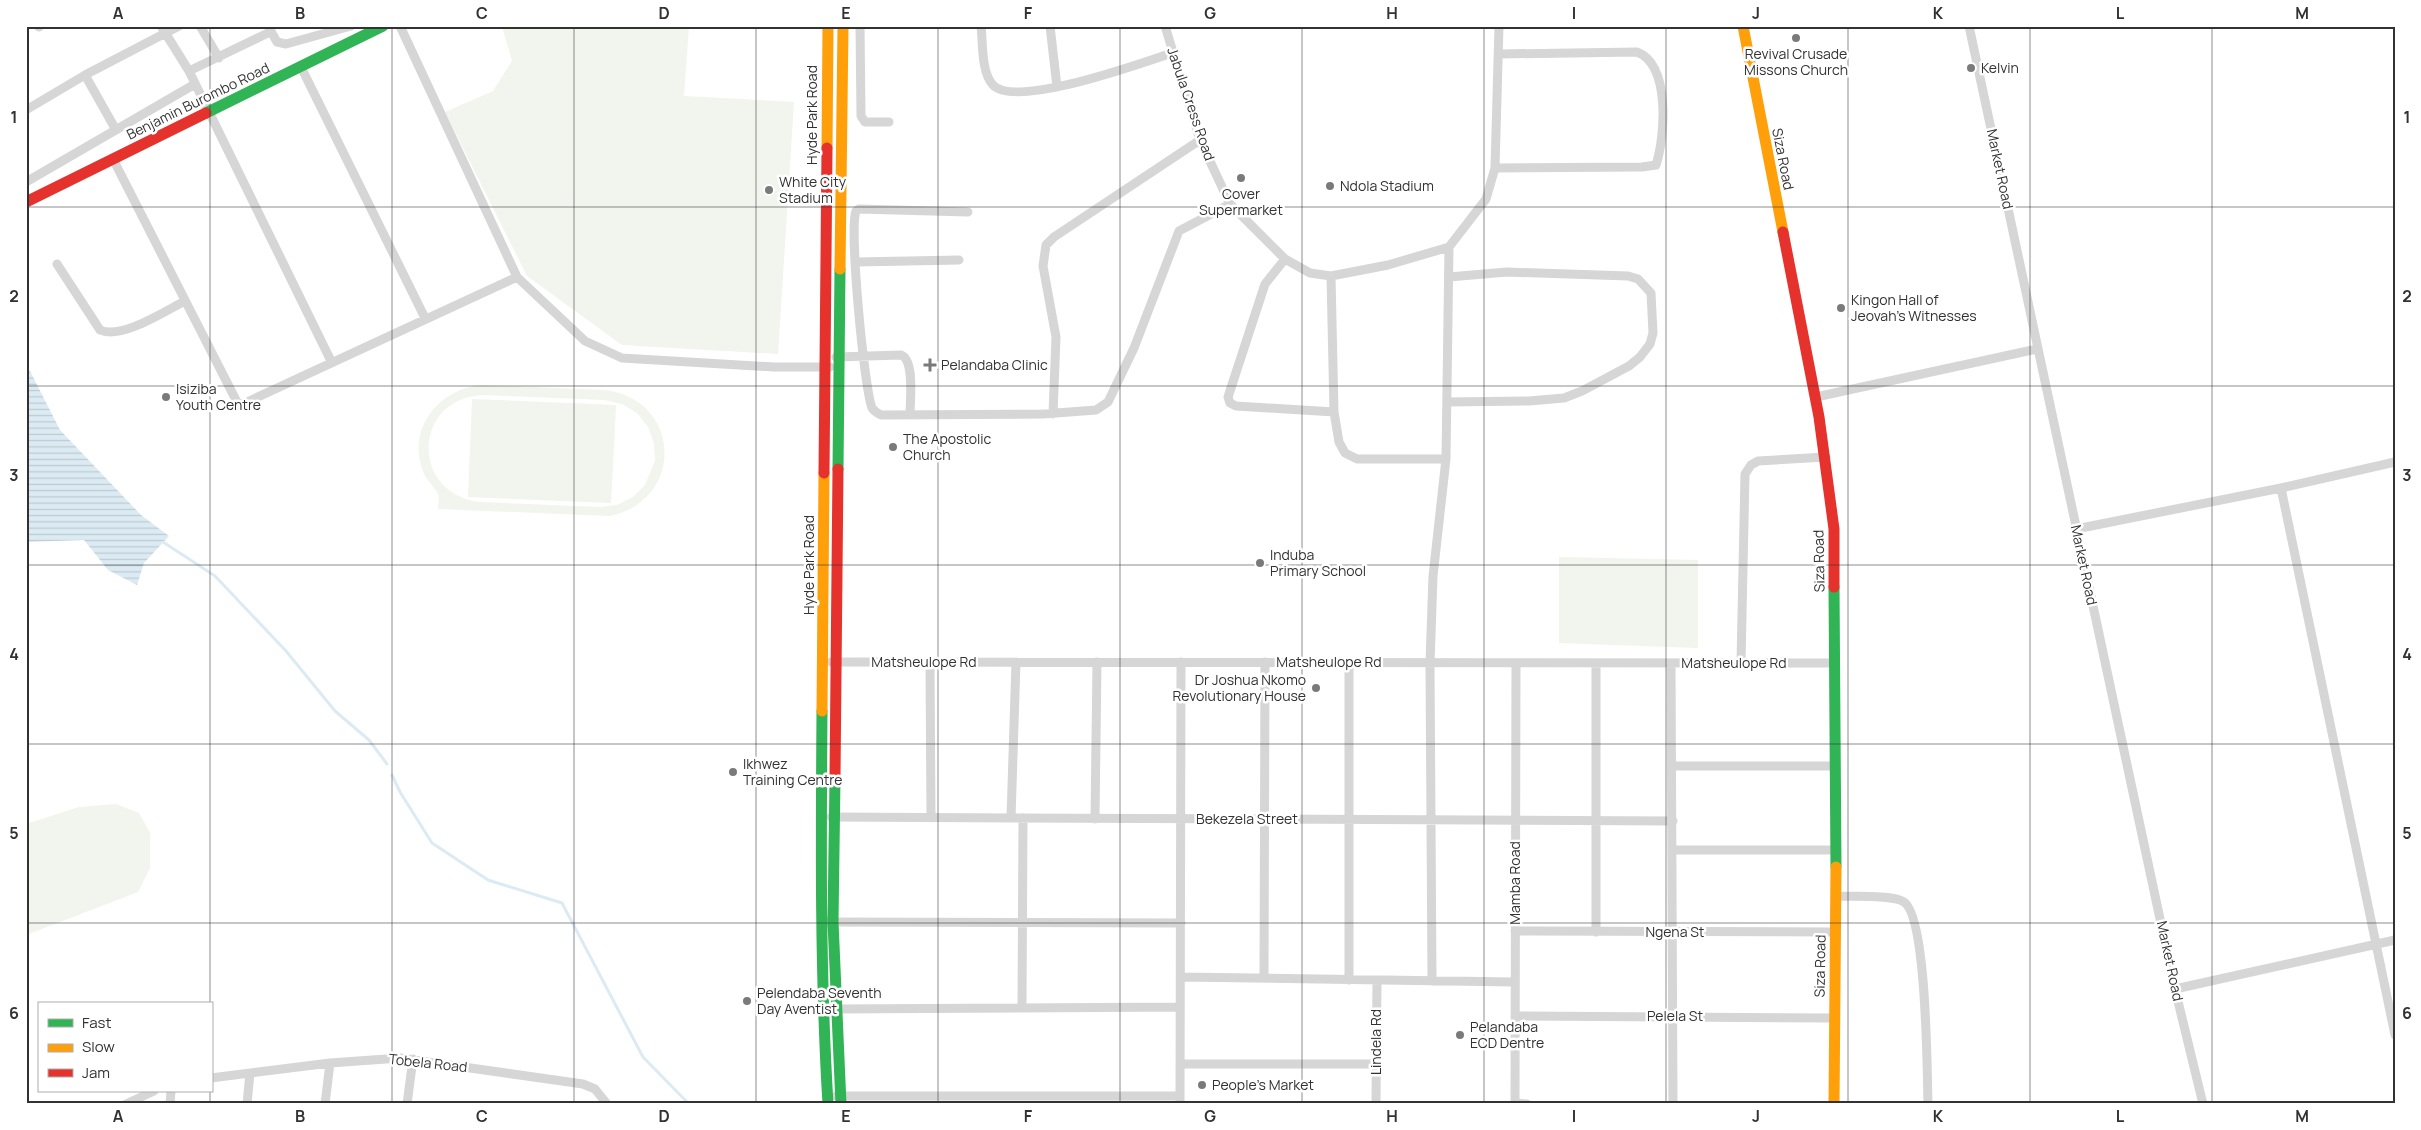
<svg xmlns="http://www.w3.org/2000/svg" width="2421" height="1130" viewBox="0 0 2421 1130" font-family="Manrope,sans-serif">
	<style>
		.garden { fill: #f1f5ed; fill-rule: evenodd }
		.water { fill: url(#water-rules) }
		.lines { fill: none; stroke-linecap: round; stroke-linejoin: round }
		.stream { stroke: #dcebf3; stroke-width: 3 }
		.street { stroke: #d6d6d6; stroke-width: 9 }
		.fast { stroke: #30b455; stroke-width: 11 }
		.slow { stroke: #ff9f0a; stroke-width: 11 }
		.jam { stroke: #e5322d; stroke-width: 11 }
		.grid { fill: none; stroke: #323232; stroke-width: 1; stroke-opacity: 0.55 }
		.poi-dot { fill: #7a7a7a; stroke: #fff; stroke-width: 2 }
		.labels { text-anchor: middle; stroke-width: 5; stroke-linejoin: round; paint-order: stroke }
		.poi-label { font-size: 14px; fill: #323232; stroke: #fff; text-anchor: start }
		.street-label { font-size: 14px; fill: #323232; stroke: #fff }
		.neatline { fill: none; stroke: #323232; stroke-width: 2 }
		.grid-label { font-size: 16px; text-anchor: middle; font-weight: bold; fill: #323232 }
	</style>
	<defs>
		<pattern id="water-rules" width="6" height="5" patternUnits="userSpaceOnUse" patternTransform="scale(1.25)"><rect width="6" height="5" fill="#dcebf3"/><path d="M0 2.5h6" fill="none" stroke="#bdcad1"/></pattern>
	</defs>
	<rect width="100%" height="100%" fill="#fff"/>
	<path class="garden" d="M 502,26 L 689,26 L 684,96 L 794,102 L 778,354 L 622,345 L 527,276 L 445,112 L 493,91 L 512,61 Z
		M 484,385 L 605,390 C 682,400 685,500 610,516 L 438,509 C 438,505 440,497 438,494 C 434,486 426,480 423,471 C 406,427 441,387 484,385 ZM 484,395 L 604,400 L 622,404 L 637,413 L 648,427 L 654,443 L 655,461 L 645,485 L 633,497 L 617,505 L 600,507 L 479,502 C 409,493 413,397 484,395 Z
		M 472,399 L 616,405 L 611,503 L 468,497 Z
		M 1559,557 L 1698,560 L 1698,648 L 1559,643 Z
		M 116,804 L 139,813 L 150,833 L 150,868 L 138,892 L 26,935 L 26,824 L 79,807 Z"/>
	<path class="water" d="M 30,371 L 60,430 L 141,515 L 169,536 L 144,563 L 137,585 L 108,570 L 84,540 L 26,542 L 26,372 Z"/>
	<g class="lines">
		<path class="stream" d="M 163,542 L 215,576 L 286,651 L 335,711 L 369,740 L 387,764
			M 392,775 L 400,792 L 432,843 L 488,880 L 562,903 L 643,1057 L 689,1104"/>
		<path class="street" d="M 38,26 L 39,27
			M 161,26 L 189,71 L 332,363
			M 200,26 L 219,58
			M 268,26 L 277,42 L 286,44 L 351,26
			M 400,26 L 517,277 L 585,341 L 622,358 L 774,367 L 830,367
			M 860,26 L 861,116 L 865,122 L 889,122
			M 981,26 C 983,43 981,72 993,85 C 1015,109 1141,63 1172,53
			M 1050,26 L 1057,87
			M 1165,26 L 1200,140 L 1230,204 L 1285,259 L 1310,273 L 1331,276 L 1388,265 L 1449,247 L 1486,199 L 1495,168 L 1499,26
			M 1969,26 L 2175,989 L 2203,1104
			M 301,67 L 425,318
			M 189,71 L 270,32
			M 85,75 L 116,130
			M 26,110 L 85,75 L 179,26
			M 113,159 L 238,404 L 245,403 L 517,277
			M 1495,168 L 1642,167 L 1656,165 C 1665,137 1671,65 1637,52 L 1499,54
			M 26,182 L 195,84
			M 968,212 L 859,209 L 856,211 C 849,229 864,387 872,408 C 874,411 877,413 881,415 L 1043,414 L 1096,410 L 1108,402 L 1134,348 L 1179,231 L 1230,204
			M 1285,259 L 1265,284 L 1228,397 L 1230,403 L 1236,406 L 1334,412
			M 856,262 L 959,260
			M 57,264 L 100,330 C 121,340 165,311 185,301
			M 1331,276 L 1334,412 L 1339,442 L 1345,453 L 1357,459 L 1446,459
			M 836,357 L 901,355 C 915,360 910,401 910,415
			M 1816,397 L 2037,349
			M 1447,402 L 1529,401 L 1564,398 L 1582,391 L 1629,366 L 1640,357 L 1650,344 L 1653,333 L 1651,293 L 1638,279 L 1628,276 L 1507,272 L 1449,277
			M 1053,414 L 1056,337 L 1043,266 L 1046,245 L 1054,237 L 1200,140
			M 2281,488 L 2395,1035
			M 2076,529 L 2281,488 L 2395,462
			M 831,662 L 1835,663
			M 930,662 L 931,818
			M 1349,663 L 1349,980
			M 1596,663 L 1596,932
			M 1671,663 L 1673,1104
			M 1741,663 L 1745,474 L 1751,465 L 1758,461 L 1826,457
			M 1673,766 L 1835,766
			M 831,817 L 1673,821
			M 1011,818 L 1016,662
			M 1095,819 L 1097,662
			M 1673,850 L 1836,850
			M 1836,896 C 1851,897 1892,894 1904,902 C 1927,918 1927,1071 1928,1104
			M 828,922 L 1181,923
			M 1515,931 L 1835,932
			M 1181,977 L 1514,982
			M 1264,978 L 1265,662
			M 1432,981 L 1430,663 L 1433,576 L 1446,459 L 1449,247
			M 2175,989 L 2395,940
			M 1022,1006 L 1023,818
			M 833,1009 L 1180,1007
			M 1515,1016 L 1834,1018
			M 1180,1064 L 1376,1064
			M 211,1078 L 330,1063 L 400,1058 L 583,1084 L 595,1089 L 607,1104
			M 836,1096 L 1180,1096
			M 1515,1103 L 1527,1104
			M 126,1104 L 154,1091
			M 170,1104 L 171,1091
			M 247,1104 L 250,1073
			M 325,1104 L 330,1063
			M 407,1104 L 413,1059
			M 1180,1104 L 1181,662
			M 1376,1104 L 1377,980
			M 1515,1104 L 1516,663"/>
		<path class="fast" d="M 206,113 L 383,26
			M 838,469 L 840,269
			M 1834,587 L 1836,867
			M 822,711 C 821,842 820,973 828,1104
			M 835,778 L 833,922 L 841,1104"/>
		<path class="slow" d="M 1743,26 L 1783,232
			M 827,148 L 828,26
			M 840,269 L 843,26
			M 822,711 L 824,473
			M 1834,1104 L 1836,867"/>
		<path class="jam" d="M 26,202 L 206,113
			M 1783,232 L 1819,417 L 1834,529 L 1834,587
			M 824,473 L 827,148
			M 835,778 L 838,469"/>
	</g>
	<path class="grid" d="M 210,26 L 210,1004M 392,26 L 392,1104M 574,26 L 574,1104M 756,26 L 756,1104M 938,26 L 938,1104M 1120,26 L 1120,1104M 1302,26 L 1302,1104M 1484,26 L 1484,1104M 1666,26 L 1666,1104M 1848,26 L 1848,1104M 2030,26 L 2030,1104M 2212,26 L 2212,1104M 26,207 L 2395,207M 26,386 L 2395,386M 26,565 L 2395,565M 26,744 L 2395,744M 26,923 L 2395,923M 210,1091 L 210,1104"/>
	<g class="poi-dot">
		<circle cx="1796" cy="38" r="5"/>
		<circle cx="1971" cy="68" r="5"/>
		<circle cx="1241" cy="178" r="5"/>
		<circle cx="1330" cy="186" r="5"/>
		<circle cx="769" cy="190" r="5"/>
		<circle cx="1841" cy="308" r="5"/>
		<path d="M927.5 357.5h5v5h5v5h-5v5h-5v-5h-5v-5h5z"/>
		<circle cx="166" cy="397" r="5"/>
		<circle cx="893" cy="447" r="5"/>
		<circle cx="1260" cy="563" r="5"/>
		<circle cx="1316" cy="688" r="5"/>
		<circle cx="733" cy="772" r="5"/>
		<circle cx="747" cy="1001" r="5"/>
		<circle cx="1460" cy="1035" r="5"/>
		<circle cx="1202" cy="1085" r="5"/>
	</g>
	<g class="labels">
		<g class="poi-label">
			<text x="1796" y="59" text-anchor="middle">Revival Crusade<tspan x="1796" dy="16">Missons Church</tspan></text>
			<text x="1981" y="73">Kelvin</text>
			<text x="779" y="187">White City<tspan x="779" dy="16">Stadium</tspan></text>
			<text x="1340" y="191">Ndola Stadium</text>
			<text x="1241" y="199" text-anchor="middle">Cover<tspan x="1241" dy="16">Supermarket</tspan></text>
			<text x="1851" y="305">Kingon Hall of<tspan x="1851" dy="16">Jeovah's Witnesses</tspan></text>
			<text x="941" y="370">Pelandaba Clinic</text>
			<text x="176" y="394">Isiziba<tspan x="176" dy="16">Youth Centre</tspan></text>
			<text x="903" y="444">The Apostolic<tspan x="903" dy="16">Church</tspan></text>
			<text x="1270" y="560">Induba<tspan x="1270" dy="16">Primary School</tspan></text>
			<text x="1306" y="685" text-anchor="end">Dr Joshua Nkomo<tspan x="1306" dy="16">Revolutionary House</tspan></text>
			<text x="743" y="769">Ikhwez<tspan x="743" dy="16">Training Centre</tspan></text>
			<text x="757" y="998">Pelendaba Seventh<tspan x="757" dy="16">Day Aventist</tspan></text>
			<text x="1470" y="1032">Pelandaba<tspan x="1470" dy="16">ECD Dentre</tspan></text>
			<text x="1212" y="1090">People's Market</text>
		</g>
		<g class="street-label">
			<text transform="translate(198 101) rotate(-26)" y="5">Benjamin Burombo Road</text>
			<text transform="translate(1191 104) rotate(71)" y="5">Jabula Cress Road</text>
			<text transform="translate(812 115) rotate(-90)" y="5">Hyde Park Road</text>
			<text transform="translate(1783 159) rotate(79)" y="5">Siza Road</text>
			<text transform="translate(2000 169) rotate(78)" y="5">Market Road</text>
			<text transform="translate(1819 561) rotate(-91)" y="5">Siza Road</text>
			<text transform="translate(809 565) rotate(-90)" y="5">Hyde Park Road</text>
			<text transform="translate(2084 565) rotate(78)" y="5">Market Road</text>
			<text x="924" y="667">Matsheulope Rd</text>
			<text x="1329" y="667">Matsheulope Rd</text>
			<text x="1734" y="668">Matsheulope Rd</text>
			<text x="1247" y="824">Bekezela Street</text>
			<text transform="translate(1515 883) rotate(-90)" y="5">Mamba Road</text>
			<text x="1675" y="937">Ngena St</text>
			<text transform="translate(2170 961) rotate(78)" y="5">Market Road</text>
			<text transform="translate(1820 966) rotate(-89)" y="5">Siza Road</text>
			<text x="1675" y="1021">Pelela St</text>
			<text transform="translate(1376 1042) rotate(-90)" y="5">Lindela Rd</text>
			<text transform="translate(428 1063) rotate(6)" y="5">Tobela Road</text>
		</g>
	</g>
	<rect width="2421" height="1130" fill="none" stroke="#ffffff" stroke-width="55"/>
	<rect x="38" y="1002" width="175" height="90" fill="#ffffff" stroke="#adadad"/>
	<rect x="48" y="1019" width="25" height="8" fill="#30b455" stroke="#adadad"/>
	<text x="82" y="1028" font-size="15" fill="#323232">Fast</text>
	<rect x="48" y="1044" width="25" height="8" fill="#ff9f0a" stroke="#adadad"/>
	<text x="82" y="1052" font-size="15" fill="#323232">Slow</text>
	<rect x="48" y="1069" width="25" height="8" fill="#e5322d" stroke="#adadad"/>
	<text x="82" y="1078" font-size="15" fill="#323232">Jam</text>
	<rect x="28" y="28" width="2366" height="1074" class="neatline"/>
	<g class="grid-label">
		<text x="118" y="19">A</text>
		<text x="300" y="19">B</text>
		<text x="482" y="19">C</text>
		<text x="664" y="19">D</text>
		<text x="846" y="19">E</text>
		<text x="1028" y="19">F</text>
		<text x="1210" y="19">G</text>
		<text x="1392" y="19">H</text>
		<text x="1574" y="19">I</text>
		<text x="1756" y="19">J</text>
		<text x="1938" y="19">K</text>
		<text x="2120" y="19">L</text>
		<text x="2302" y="19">M</text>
		<text x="14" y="123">1</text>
		<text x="2407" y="123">1</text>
		<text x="14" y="302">2</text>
		<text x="2407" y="302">2</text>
		<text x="14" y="481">3</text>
		<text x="2407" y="481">3</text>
		<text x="14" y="660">4</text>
		<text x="2407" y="660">4</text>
		<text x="14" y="839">5</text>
		<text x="2407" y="839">5</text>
		<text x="14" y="1019">6</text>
		<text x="2407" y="1019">6</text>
		<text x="118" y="1122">A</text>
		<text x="300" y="1122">B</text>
		<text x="482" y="1122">C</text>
		<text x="664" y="1122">D</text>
		<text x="846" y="1122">E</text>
		<text x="1028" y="1122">F</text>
		<text x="1210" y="1122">G</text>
		<text x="1392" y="1122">H</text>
		<text x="1574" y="1122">I</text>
		<text x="1756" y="1122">J</text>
		<text x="1938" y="1122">K</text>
		<text x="2120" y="1122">L</text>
		<text x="2302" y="1122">M</text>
	</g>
</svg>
